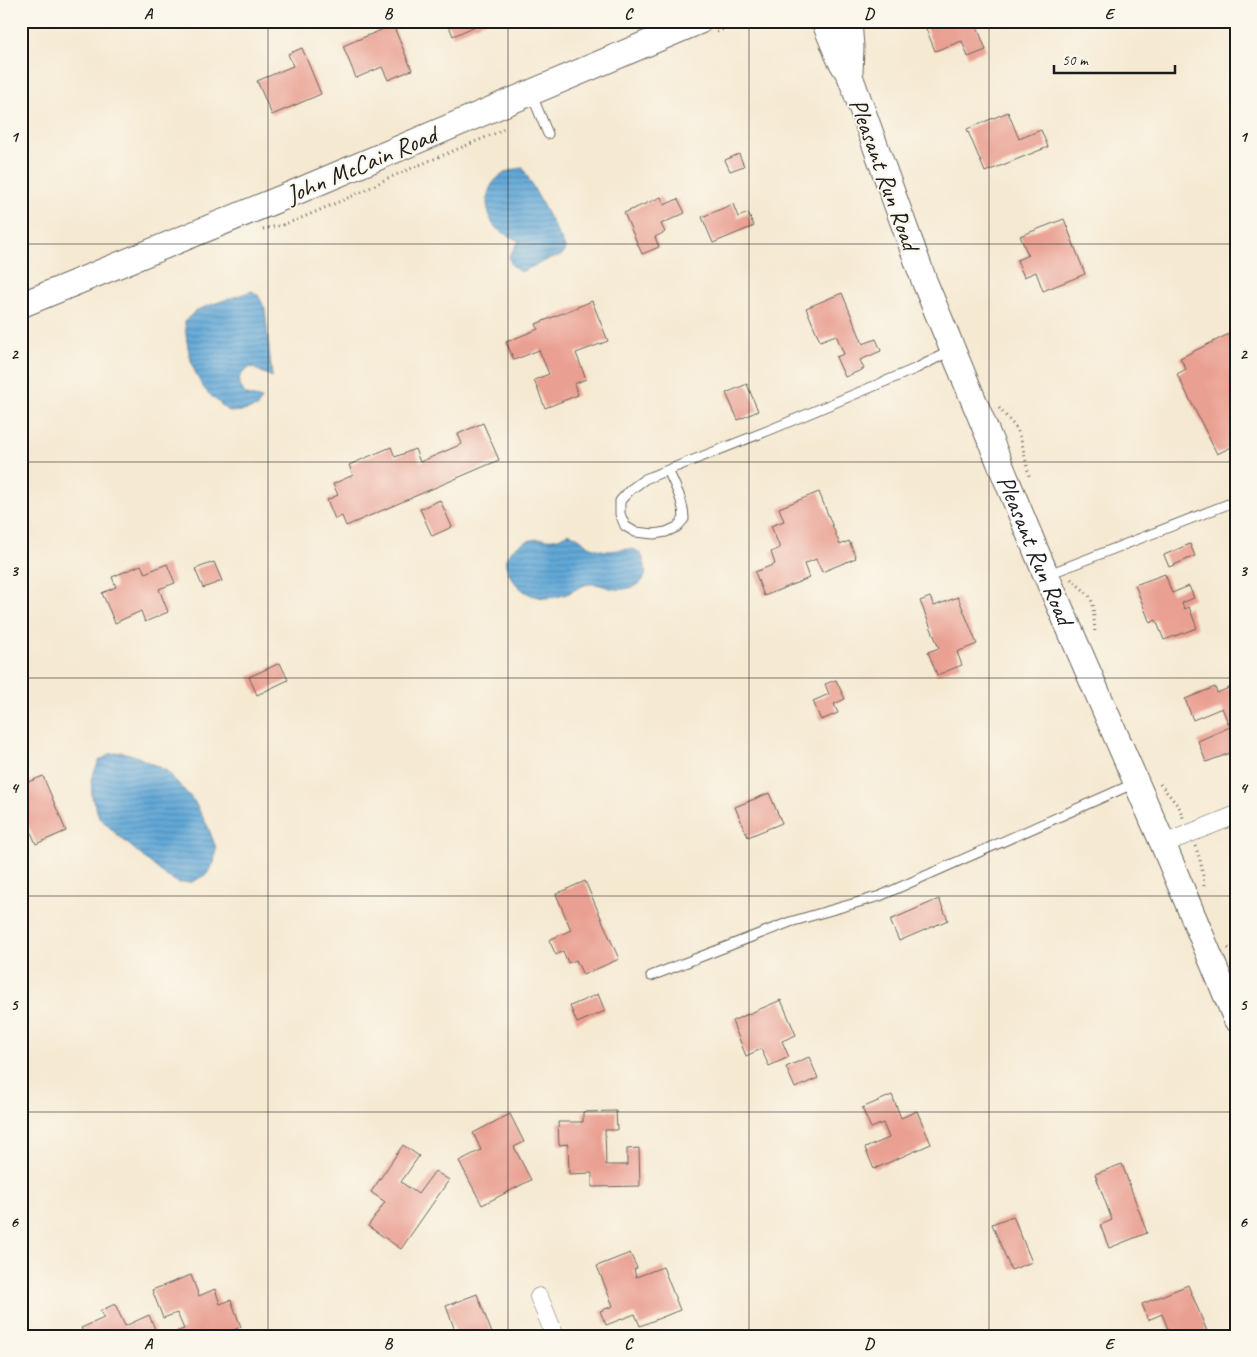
<svg xmlns="http://www.w3.org/2000/svg" width="1257" height="1357" viewBox="0 0 1257 1357" font-family="Caveat,sans-serif">
	<style>
		.water { fill: url(#water-rules); stroke: #3f627a }
		.building { fill: #e99f91 }
		.lines { fill: none; stroke-linecap: round; stroke-linejoin: round }
		.service-casing { stroke: #68645c; stroke-width: 11 }
		.minor-casing { stroke: #68645c; stroke-width: 19 }
		.secondary-casing { stroke: #68645c; stroke-width: 27 }
		.path { stroke: #68645c; stroke-width: 3; stroke-dasharray: 1 4; stroke-linecap: butt }
		.service { stroke: #fff; stroke-width: 9 }
		.minor { stroke: #fff; stroke-width: 18 }
		.secondary { stroke: #fff; stroke-width: 25 }
		.grid { fill: none; stroke: #1c1c1c; stroke-width: 1; stroke-opacity: 0.55 }
		.labels { text-anchor: middle; stroke-width: 4; stroke-linejoin: round; paint-order: stroke }
		.street-label { font-size: 25px; fill: #1c1c1c; stroke: #fbf7ec }
		.neatline { fill: none; stroke: #1c1c1c; stroke-width: 2 }
		.grid-label { font-size: 16px; text-anchor: middle; font-weight: bold; fill: #1c1c1c }
	</style>
	<defs>
		<pattern id="water-rules" width="6" height="5" patternUnits="userSpaceOnUse" patternTransform="scale(1.25)"><rect width="6" height="5" fill="#62a8d8"/><path d="M0 2.5h6" fill="none" stroke="#5088ae"/></pattern>
	</defs>
	<rect width="100%" height="100%" fill="#fbf7ec"/>
	<filter id="ink" filterUnits="userSpaceOnUse"><feTurbulence type="fractalNoise" baseFrequency=".02" numOctaves="2"/><feDisplacementMap in="SourceGraphic" scale="10" xChannelSelector="R" yChannelSelector="G"/><feConvolveMatrix kernelMatrix="1 2 1 2 8 2 1 2 1" color-interpolation-filters="sRGB"/></filter>
	<filter id="wash" filterUnits="userSpaceOnUse"><feTurbulence type="fractalNoise" baseFrequency=".0096" numOctaves="4" result="noise"/><feDisplacementMap in="SourceGraphic" scale="20" xChannelSelector="R" yChannelSelector="G"/><feGaussianBlur stdDeviation="1.12" result="paint"/><feColorMatrix in="noise" values="0 0 0 0 0 0 0 0 0 0 0 0 0 0 0 0 0 1.4 0 .05"/><feComposite in="paint" operator="in"/></filter>
	<g filter="url(#wash)">
		<rect width="100%" height="100%" fill="#f5e9d2"/>
		<path class="water" d="M 523,168 L 565,247 L 564,252 L 561,256 L 549,259 L 523,271 L 518,271 L 511,264 L 509,256 L 519,241 C 512,237 501,233 495,227 C 492,224 490,217 489,213 C 481,189 499,169 523,168 Z
			M 252,291 L 258,295 L 265,309 L 272,377 L 251,367 C 236,376 236,381 246,395 L 262,399 L 257,407 L 243,411 L 230,412 C 220,403 206,394 200,382 C 190,365 186,341 185,322 L 195,311 L 210,305 Z
			M 568,533 C 578,536 580,539 587,545 C 591,547 597,549 601,550 C 612,553 625,547 635,550 C 640,552 643,557 644,562 C 651,583 634,590 615,589 C 607,588 598,583 589,584 C 582,585 575,590 569,593 C 545,603 523,598 510,575 C 505,567 504,558 511,551 C 518,544 530,539 539,539 C 544,538 549,540 554,539 C 559,538 564,536 568,533 Z
			M 122,752 L 136,756 L 167,771 L 194,801 L 208,827 L 216,848 L 214,863 L 207,874 L 192,882 L 179,883 L 166,876 L 114,832 L 99,817 L 92,797 L 91,779 L 99,761 L 110,754 Z"/>
		<g id="blocks">
			<path class="building" d="M 447,21 L 487,21 L 453,36 Z
				M 923,21 L 975,21 L 986,50 L 968,57 L 962,41 L 935,51 Z
				M 393,25 L 412,70 L 388,80 L 382,67 L 356,78 L 343,46 Z
				M 302,48 L 321,94 L 272,115 L 257,81 L 293,66 L 288,54 Z
				M 1008,112 L 1019,139 L 1041,130 L 1048,147 L 985,172 L 967,129 Z
				M 739,154 L 744,166 L 730,171 L 725,160 Z
				M 661,197 L 664,205 L 678,199 L 685,213 L 661,224 L 665,232 L 655,237 L 659,247 L 642,254 L 624,213 Z
				M 733,204 L 738,217 L 748,213 L 754,226 L 713,243 L 702,217 Z
				M 1064,219 L 1085,274 L 1043,291 L 1036,272 L 1024,277 L 1017,260 L 1028,255 L 1020,236 Z
				M 842,293 L 863,344 L 876,339 L 881,351 L 860,360 L 864,369 L 845,377 L 836,357 L 844,354 L 836,335 L 820,341 L 806,308 Z
				M 592,301 L 608,341 L 576,353 L 586,379 L 574,384 L 578,395 L 545,408 L 534,380 L 549,374 L 539,350 L 514,360 L 506,342 L 538,329 L 536,324 Z
				M 1235,331 L 1236,333 L 1236,445 L 1217,454 L 1177,374 L 1186,369 L 1180,358 Z
				M 747,384 L 758,411 L 738,420 L 726,393 Z
				M 483,423 L 499,460 L 346,526 L 342,516 L 335,519 L 327,500 L 338,495 L 333,484 L 353,475 L 349,465 L 391,447 L 395,457 L 415,449 L 420,462 L 462,444 L 458,434 Z
				M 819,492 L 840,545 L 849,541 L 856,558 L 822,572 L 816,559 L 804,564 L 809,578 L 764,596 L 755,572 L 775,564 L 771,552 L 780,548 L 771,526 L 784,521 L 779,508 Z
				M 440,500 L 452,527 L 432,536 L 420,509 Z
				M 1190,544 L 1195,556 L 1169,567 L 1164,555 Z
				M 214,562 L 222,581 L 203,588 L 195,569 Z
				M 167,564 L 175,583 L 159,589 L 168,612 L 145,622 L 141,611 L 115,623 L 102,593 L 116,587 L 112,577 L 141,565 L 145,573 Z
				M 1165,574 L 1172,593 L 1189,586 L 1194,598 L 1182,603 L 1184,609 L 1189,607 L 1197,628 L 1164,640 L 1156,620 L 1150,623 L 1135,585 Z
				M 930,597 L 934,606 L 958,597 L 977,644 L 957,652 L 962,665 L 937,675 L 928,652 L 939,648 L 920,601 Z
				M 280,663 L 288,680 L 257,695 L 249,677 Z
				M 836,680 L 845,699 L 834,704 L 838,713 L 821,720 L 813,701 L 829,694 L 825,684 Z
				M 1236,685 L 1236,751 L 1206,762 L 1198,741 L 1230,727 L 1222,708 L 1193,720 L 1185,699 L 1215,687 L 1217,693 Z
				M 43,776 L 66,831 L 36,844 L 21,808 L 21,785 Z
				M 769,793 L 782,823 L 748,837 L 735,807 Z
				M 585,881 L 619,959 L 583,975 L 576,960 L 568,963 L 563,951 L 556,955 L 549,940 L 571,930 L 556,894 Z
				M 939,899 L 948,920 L 899,941 L 890,920 Z
				M 598,994 L 605,1011 L 577,1023 L 570,1006 Z
				M 781,1000 L 796,1035 L 782,1041 L 789,1057 L 769,1066 L 761,1049 L 746,1056 L 732,1021 Z
				M 809,1057 L 818,1078 L 795,1088 L 786,1067 Z
				M 892,1095 L 901,1118 L 917,1111 L 931,1144 L 874,1169 L 865,1148 L 889,1138 L 883,1123 L 871,1128 L 862,1108 Z
				M 616,1111 L 617,1130 L 605,1130 L 606,1165 L 627,1165 L 627,1149 L 639,1148 L 640,1186 L 592,1187 L 592,1173 L 569,1174 L 568,1144 L 559,1145 L 558,1122 L 583,1122 L 583,1112 Z
				M 510,1114 L 524,1142 L 514,1147 L 531,1180 L 482,1205 L 459,1161 L 481,1150 L 473,1133 Z
				M 403,1145 L 419,1156 L 401,1182 L 418,1194 L 435,1171 L 449,1180 L 401,1249 L 368,1226 L 385,1202 L 371,1192 Z
				M 1122,1164 L 1147,1233 L 1109,1248 L 1100,1225 L 1112,1220 L 1095,1174 Z
				M 1013,1216 L 1032,1262 L 1011,1270 L 992,1224 Z
				M 630,1253 L 637,1268 L 634,1270 L 636,1277 L 663,1267 L 680,1310 L 640,1326 L 635,1314 L 606,1325 L 600,1311 L 613,1306 L 597,1266 Z
				M 191,1275 L 199,1296 L 215,1289 L 220,1304 L 231,1300 L 241,1327 L 218,1336 L 174,1336 L 173,1333 L 184,1329 L 177,1313 L 163,1318 L 152,1290 Z
				M 1188,1285 L 1207,1331 L 1195,1336 L 1171,1336 L 1162,1314 L 1148,1320 L 1142,1304 Z
				M 477,1294 L 493,1336 L 457,1336 L 446,1306 Z
				M 115,1304 L 125,1326 L 149,1315 L 158,1336 L 85,1336 L 81,1328 L 104,1318 L 100,1311 Z"/>
		</g>
	</g>
	<g filter="url(#ink)">
		<use href="#blocks" fill-opacity="0" stroke="#68645c" stroke-width="1"/>
		<g class="lines">
			<defs>
				<path id="service" d="M 531,93 L 548,134
					M 668,470 C 675,486 684,502 684,519 L 677,527 L 666,532 L 654,534 L 635,532 L 625,526 L 620,514 L 620,501 L 630,490 L 645,479 L 772,429 L 917,368 L 952,350
					M 1049,574 L 1236,501
					M 651,976 L 790,922 L 880,896 L 1135,783"/>
				<path id="minor" d="M 1163,844 L 1236,815
					M 539,1297 L 555,1336"/>
				<g id="secondary">
					<path id="s1" d="M 824,21 L 839,58 L 850,76 L 925,283 L 1046,575 L 1163,844 L 1236,1019"/>
					<path d="M 849,21 L 851,47 L 850,73"/>
					<path d="M 21,305 L 289,195 L 700,21"/>
				</g>
			</defs>
			<use href="#service" class="service-casing"/>
			<use href="#minor" class="minor-casing"/>
			<use href="#secondary" class="secondary-casing"/>
			<path class="path" d="M 717,32 L 741,21
				M 263,229 L 282,225 L 299,219 L 364,191 L 386,179 L 496,133 L 506,127
				M 999,408 L 1017,429 L 1022,443 L 1029,476
				M 1071,579 L 1089,595 L 1093,604 L 1095,634
				M 1160,784 L 1179,807 L 1184,820
				M 1195,846 C 1201,860 1203,872 1204,886
				M 1228,948 L 1236,954"/>
			<use href="#service" class="service"/>
			<use href="#minor" class="minor"/>
			<use href="#secondary" class="secondary"/>
		</g>
	</g>
	<path class="grid" d="M 268,21 L 268,1336M 508,21 L 508,1336M 749,21 L 749,1336M 989,21 L 989,1336M 21,244 L 1236,244M 21,462 L 1236,462M 21,678 L 1236,678M 21,896 L 1236,896M 21,1112 L 1236,1112"/>
	<g class="labels">
		<g class="street-label">
			<text transform="translate(361 164) rotate(-23)" y="9">John McCain Road</text>
			<text transform="translate(885 174) rotate(70)" y="9">Pleasant Run Road</text>
			<text dy="9" stroke="none"><textPath href="#s1" startOffset="570">Pleasant Run Road</textPath></text>
		</g>
	</g>
	<rect width="1257" height="1357" fill="none" stroke="#fbf7ec" stroke-width="55"/>
	<path d="M1054 65v8h121v-8" fill="none" stroke="#1c1c1c" stroke-width="2.5"/>
	<text x="1062" y="65" font-size="15" fill="#1c1c1c" stroke="#fbf7ec" stroke-width="4" paint-order="stroke">50 m</text>
	<rect x="28" y="28" width="1202" height="1302" class="neatline"/>
	<g class="grid-label">
		<text x="148" y="19">A</text>
		<text x="388" y="19">B</text>
		<text x="628" y="19">C</text>
		<text x="869" y="19">D</text>
		<text x="1109" y="19">E</text>
		<text x="14" y="142">1</text>
		<text x="1243" y="142">1</text>
		<text x="14" y="359">2</text>
		<text x="1243" y="359">2</text>
		<text x="14" y="576">3</text>
		<text x="1243" y="576">3</text>
		<text x="14" y="793">4</text>
		<text x="1243" y="793">4</text>
		<text x="14" y="1010">5</text>
		<text x="1243" y="1010">5</text>
		<text x="14" y="1227">6</text>
		<text x="1243" y="1227">6</text>
		<text x="148" y="1349">A</text>
		<text x="388" y="1349">B</text>
		<text x="628" y="1349">C</text>
		<text x="869" y="1349">D</text>
		<text x="1109" y="1349">E</text>
	</g>
</svg>
